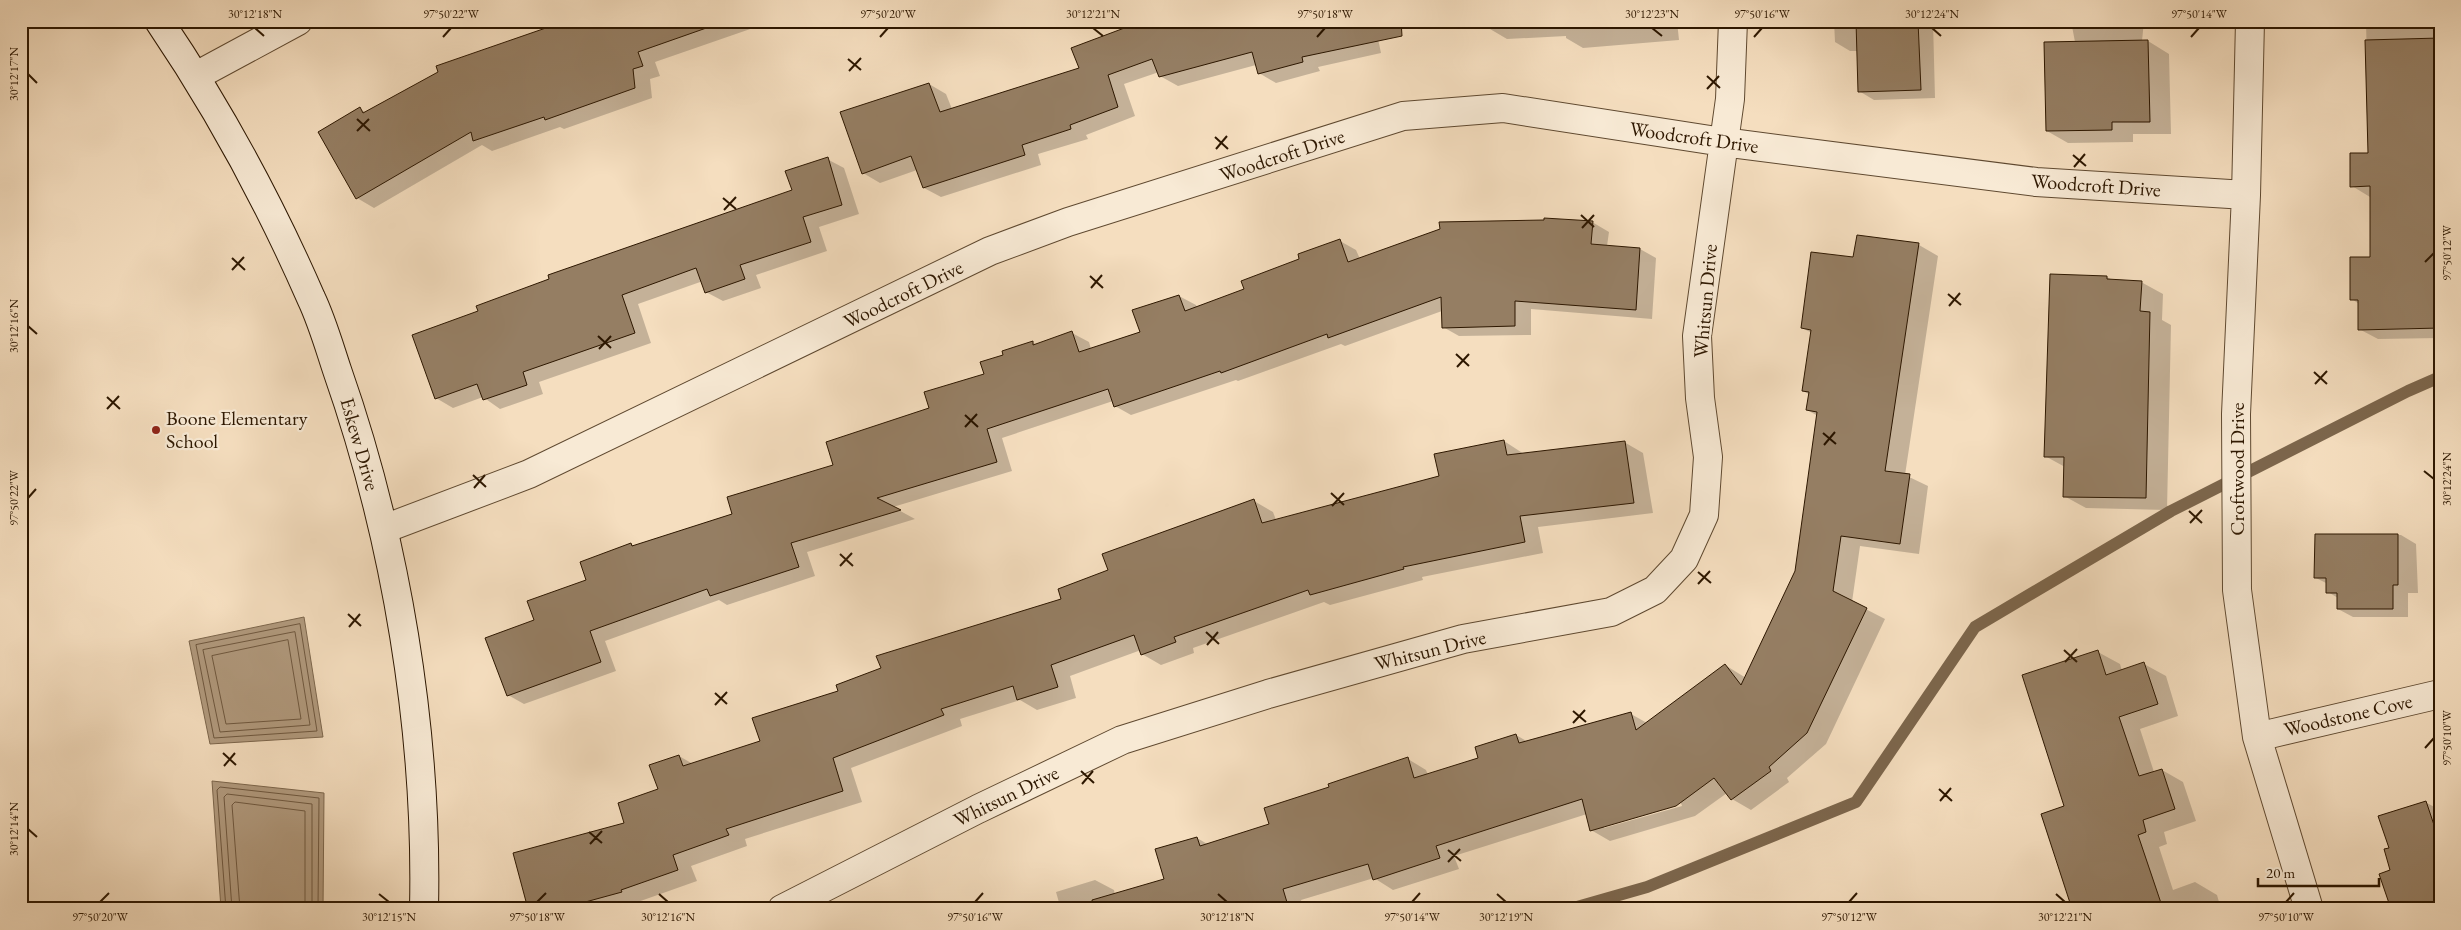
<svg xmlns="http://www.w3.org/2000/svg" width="2461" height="930" viewBox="0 0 2461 930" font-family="'EB Garamond',serif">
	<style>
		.water { fill: #b19a7e; stroke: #7c664c }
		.shadow { fill: #0003; fill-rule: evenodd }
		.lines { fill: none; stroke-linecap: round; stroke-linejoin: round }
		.shore { stroke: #6f583f; stroke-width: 1 }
		.stream { stroke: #7c664c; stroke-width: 12 }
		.building { fill: #957e63; stroke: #2d1700 }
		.street-casing { stroke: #5f4930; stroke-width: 30 }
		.secondary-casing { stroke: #2d1700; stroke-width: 30 }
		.street { stroke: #f8ead5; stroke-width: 28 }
		.secondary { stroke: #f8ead5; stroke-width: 28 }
		.ticks { fill: none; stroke: #2d1700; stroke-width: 2 }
		.poi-dot { fill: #8f2418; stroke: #f8ead5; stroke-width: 2 }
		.labels { text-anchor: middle; stroke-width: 4.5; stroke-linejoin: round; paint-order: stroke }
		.street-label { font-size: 20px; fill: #2d1700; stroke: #f8ead5 }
		.poi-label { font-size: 20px; fill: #2d1700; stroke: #f8ead5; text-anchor: start }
		.neatline { fill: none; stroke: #2d1700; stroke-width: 2 }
		.ticks-label { font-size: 12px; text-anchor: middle; fill: #2d1700 }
	</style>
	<rect width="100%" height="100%" fill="#f5debf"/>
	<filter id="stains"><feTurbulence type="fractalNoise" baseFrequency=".004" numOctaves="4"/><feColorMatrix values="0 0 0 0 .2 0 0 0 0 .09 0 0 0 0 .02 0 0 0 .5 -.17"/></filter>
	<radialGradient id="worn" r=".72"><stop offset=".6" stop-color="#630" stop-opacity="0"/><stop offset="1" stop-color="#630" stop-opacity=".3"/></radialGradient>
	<path class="water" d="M 304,617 L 323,737 L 210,744 L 189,641 Z
		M 212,781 L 324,793 L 323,909 L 221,909 Z"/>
	<path class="shadow" d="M 570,21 L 773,21 L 655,62 L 660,76 L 650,79 L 652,98 L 564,129 L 560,127 L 492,151 L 482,145 L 374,208 L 357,198 L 360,109 L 367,113 Z
		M 1147,21 L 1439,21 L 1377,34 L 1381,53 L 1318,67 L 1320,71 L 1276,83 L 1259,73 L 1256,65 L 1178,86 L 1160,76 L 1159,72 L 1124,84 L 1135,116 L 1086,135 L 1088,139 L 1038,154 L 1041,165 L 941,197 L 924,188 L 917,170 L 880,183 L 863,173 L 929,84 L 946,94 L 952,109 L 1081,69 Z
		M 1449,21 L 1677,21 L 1679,40 L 1583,48 L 1566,38 L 1566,36 L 1507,39 L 1490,29 L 1489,23 L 1457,26 Z
		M 1834,21 L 1933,21 L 1935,98 L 1874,100 L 1859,91 L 1858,51 L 1850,51 L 1835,42 Z
		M 2071,21 L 2144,21 L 2142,41 L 2148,41 L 2169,54 L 2171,134 L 2133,134 L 2133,142 L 2068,143 L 2047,131 L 2075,42 Z
		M 2366,21 L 2440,21 L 2440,338 L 2378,339 L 2359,329 L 2359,304 L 2352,299 L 2372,258 L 2370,197 L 2352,186 L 2369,154 Z
		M 827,159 L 844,168 L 859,214 L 819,227 L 827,251 L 756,275 L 761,288 L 723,301 L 706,292 L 703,281 L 638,304 L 651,343 L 539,382 L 543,394 L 500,409 L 483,397 L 453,408 L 436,398 L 793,191 Z
		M 1592,222 L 1609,232 L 1607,246 L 1640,249 L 1656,258 L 1652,319 L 1531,309 L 1531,335 L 1459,336 L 1443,327 L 1442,311 L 1345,346 L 1341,344 L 1238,381 L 1236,380 L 1131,415 L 1115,406 L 1113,401 L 1002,438 L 1012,471 L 893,507 L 915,519 L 807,552 L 815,576 L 727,605 L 719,600 L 605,641 L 616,671 L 524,704 L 508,695 L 536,621 L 631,544 L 634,546 L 734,515 L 835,466 L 986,374 L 1004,355 L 1032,342 L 1037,345 L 1072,333 L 1089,342 L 1091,349 L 1141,332 L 1179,296 L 1196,305 L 1197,308 L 1246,290 L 1340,241 L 1356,250 L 1360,259 Z
		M 1858,237 L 1919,245 L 1938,256 L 1905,475 L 1928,486 L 1919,554 L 1860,546 L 1852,602 L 1885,619 L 1826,744 L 1787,778 L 1789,782 L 1751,810 L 1732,799 L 1727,793 L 1695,816 L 1610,841 L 1591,830 L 1587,814 L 1454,856 L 1459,869 L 1393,890 L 1374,878 L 1301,900 L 1304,909 L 1052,909 L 1060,906 L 1056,892 L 1095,880 L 1114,890 L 1115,895 L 1166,880 L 1197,838 L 1209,845 L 1271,825 L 1331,788 L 1408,759 L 1426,770 L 1428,775 L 1479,759 L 1516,735 L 1528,742 L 1631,714 L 1647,723 L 1725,665 L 1746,678 L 1796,572 L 1818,416 L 1807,410 L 1810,395 L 1803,391 L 1812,333 L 1802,328 L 1854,259 ZM 1681,803 L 1682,806 L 1604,828 L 1604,825 Z
		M 2051,276 L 2107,277 L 2114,281 L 2141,282 L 2163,294 L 2162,320 L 2171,325 L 2167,510 L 2086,508 L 2064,496 L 2065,467 L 2045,456 Z
		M 1504,441 L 1524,454 L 1624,442 L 1643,453 L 1653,513 L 1538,527 L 1543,553 L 1422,577 L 1423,580 L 1330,605 L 1324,602 L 1193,648 L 1194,653 L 1161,665 L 1142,654 L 1141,650 L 1070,676 L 1076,698 L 1037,710 L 1020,700 L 960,719 L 962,726 L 851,768 L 862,802 L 745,839 L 747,846 L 691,866 L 697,881 L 618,909 L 530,909 L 626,824 L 659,790 L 679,756 L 693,764 L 761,742 L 839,691 L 1063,600 L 1110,571 L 1254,501 L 1273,512 L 1276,520 L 1440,477 L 1436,455 Z
		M 2316,535 L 2401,535 L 2416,544 L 2418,593 L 2408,593 L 2408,617 L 2353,617 L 2338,609 L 2338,598 L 2328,592 L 2328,584 L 2316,578 Z
		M 2098,652 L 2120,664 L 2122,671 L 2144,664 L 2166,676 L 2178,716 L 2140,729 L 2154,772 L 2162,770 L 2183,782 L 2196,821 L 2164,832 L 2167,844 L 2159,847 L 2173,890 L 2195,882 L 2217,895 L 2221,909 L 2074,909 L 2066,807 Z
		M 2425,802 L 2440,810 L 2440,909 L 2392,870 L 2391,849 Z"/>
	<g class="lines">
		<path class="shore" d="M 300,624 L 317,731 L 214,738 L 196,645 Z
			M 295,632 L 310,725 L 220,732 L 203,650 Z
			M 288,640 L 301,719 L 226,724 L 212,656 Z
			M 226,909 L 217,790 L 220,787 L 319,798 L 318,909
			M 232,909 L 224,797 L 227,794 L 312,804 L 312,909
			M 240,909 L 232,805 L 235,802 L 305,811 L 305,909"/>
		<path class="stream" d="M 1570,909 L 1647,887 L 1856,802 L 1975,627 L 2171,511 L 2408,391 L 2440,377"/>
	</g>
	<path class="building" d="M 566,21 L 712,21 L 712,26 L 638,52 L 643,66 L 633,69 L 635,88 L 545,120 L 544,117 L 473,141 L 471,132 L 356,199 L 318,132 L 360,107 L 363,113 L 438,72 L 436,66 Z
		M 1143,21 L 1401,21 L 1402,36 L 1302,57 L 1303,62 L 1258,74 L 1252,52 L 1159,77 L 1152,59 L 1108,75 L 1118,107 L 1070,125 L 1071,129 L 1022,145 L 1025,155 L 923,188 L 911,156 L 862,174 L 840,112 L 929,83 L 940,112 L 1079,68 L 1071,48 Z
		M 1856,21 L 1918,21 L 1921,90 L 1858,92 Z
		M 2440,38 L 2440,136 L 2436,136 L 2440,328 L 2358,330 L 2358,300 L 2350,300 L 2350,257 L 2370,257 L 2370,186 L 2350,187 L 2350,153 L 2368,153 L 2365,40 Z
		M 2148,40 L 2150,122 L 2112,122 L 2112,130 L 2046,131 L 2044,42 Z
		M 828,157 L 842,205 L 803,217 L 811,242 L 740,265 L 745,279 L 705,293 L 696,268 L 622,295 L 635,333 L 523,372 L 527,385 L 483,400 L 477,384 L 435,399 L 412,335 L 478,311 L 476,306 L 549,279 L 548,275 L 792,190 L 785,171 Z
		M 1544,218 L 1593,221 L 1591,244 L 1640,248 L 1636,310 L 1515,301 L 1515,326 L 1442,328 L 1441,297 L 1328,338 L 1327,334 L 1221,373 L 1220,371 L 1114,407 L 1108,389 L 987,429 L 997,462 L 877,498 L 901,510 L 791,543 L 799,567 L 710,596 L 707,589 L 590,631 L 601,662 L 507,696 L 485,638 L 534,620 L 527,601 L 586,580 L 580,562 L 631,543 L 632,546 L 732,514 L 727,497 L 833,465 L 826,442 L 929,408 L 924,392 L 984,374 L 980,362 L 1003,355 L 1002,351 L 1033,341 L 1033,345 L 1072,331 L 1079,352 L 1140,332 L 1132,310 L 1179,295 L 1185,311 L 1244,289 L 1241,281 L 1299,259 L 1298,254 L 1340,239 L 1348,262 L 1440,229 L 1439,222 L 1544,220 Z
		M 1857,235 L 1919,243 L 1885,471 L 1910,474 L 1900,544 L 1841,536 L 1833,591 L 1867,608 L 1807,733 L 1769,767 L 1771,771 L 1731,800 L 1714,778 L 1676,806 L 1590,831 L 1582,799 L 1436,846 L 1440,858 L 1373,880 L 1368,864 L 1283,889 L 1289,909 L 1093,909 L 1092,900 L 1164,879 L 1155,849 L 1197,837 L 1200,846 L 1269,824 L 1264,808 L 1329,787 L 1328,784 L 1408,757 L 1414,778 L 1478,758 L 1475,747 L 1516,734 L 1519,743 L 1631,712 L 1636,730 L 1725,664 L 1741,685 L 1795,571 L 1817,412 L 1806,410 L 1809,392 L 1802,391 L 1811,330 L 1801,328 L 1811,252 L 1853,257 Z
		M 2050,274 L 2107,276 L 2107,279 L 2142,281 L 2140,311 L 2150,312 L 2146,498 L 2063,497 L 2064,457 L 2044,457 Z
		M 1504,440 L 1507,455 L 1625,441 L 1634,503 L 1520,516 L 1525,542 L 1403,567 L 1404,569 L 1310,595 L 1308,590 L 1174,637 L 1176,642 L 1141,655 L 1134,635 L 1051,665 L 1058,687 L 1017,700 L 1013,686 L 941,709 L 944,715 L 833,758 L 843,791 L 726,829 L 729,835 L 673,855 L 678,870 L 621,890 L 622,892 L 578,904 L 580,909 L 528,909 L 513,853 L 624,823 L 618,803 L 658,789 L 649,765 L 679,755 L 683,766 L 760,741 L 752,718 L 838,691 L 836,685 L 881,668 L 876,656 L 1061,599 L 1058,589 L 1108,570 L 1102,554 L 1254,499 L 1262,523 L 1439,476 L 1434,454 Z
		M 2315,534 L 2398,534 L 2398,585 L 2393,585 L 2393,609 L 2337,609 L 2337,593 L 2326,593 L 2326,578 L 2314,578 Z
		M 2098,650 L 2106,675 L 2144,662 L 2158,704 L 2119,717 L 2139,776 L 2162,769 L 2175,809 L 2143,820 L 2146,832 L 2138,835 L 2163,909 L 2072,909 L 2041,814 L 2064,806 L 2022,675 Z
		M 2426,801 L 2440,843 L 2440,909 L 2391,909 L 2379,874 L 2390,870 L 2384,849 L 2389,848 L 2378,816 Z"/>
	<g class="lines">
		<defs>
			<path id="street" d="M 2250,21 L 2246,195 L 2236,414 L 2237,590 L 2257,737 L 2309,909
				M 196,76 L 298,21
				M 384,529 L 529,474 L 990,251 L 1068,222 L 1403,116 L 1503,108 L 1723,142 L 2036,182 L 2246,195
				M 2257,737 L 2440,694
				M 782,909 L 978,809 L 1122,740 L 1268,694 L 1463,639 L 1611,612 L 1655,590 L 1684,559 L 1704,515 L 1708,457 L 1700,398 L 1697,336 L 1730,99 L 1733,21"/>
			<path id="secondary" d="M 159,21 C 218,108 269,202 311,298 C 322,321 329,346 337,370 C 396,538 428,731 424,909"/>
		</defs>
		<use href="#street" class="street-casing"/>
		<use href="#secondary" class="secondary-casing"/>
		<use href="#street" class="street"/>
		<use href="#secondary" class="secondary"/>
	</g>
	<path class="ticks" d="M 255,28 L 264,36M 1093,28 L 1103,36M 1652,28 L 1662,36M 1932,28 L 1941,36M 443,37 L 451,28M 880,37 L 888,28M 1317,37 L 1325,28M 1754,37 L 1762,28M 2191,37 L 2199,28M 848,59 L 861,70M 849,71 L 861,58M 28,74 L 37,83M 1707,76 L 1720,88M 1707,89 L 1719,76M 357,119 L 370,131M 357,131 L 369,119M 1215,137 L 1228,149M 1216,149 L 1227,136M 2073,155 L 2086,166M 2074,167 L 2085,154M 723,198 L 736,209M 724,210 L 736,197M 1581,215 L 1594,227M 1582,228 L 1594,215M 232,258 L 245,270M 2425,262 L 2434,253M 232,270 L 244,257M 1090,276 L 1103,288M 1091,288 L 1102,275M 1948,294 L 1961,305M 1949,306 L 1960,293M 28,326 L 37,334M 598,336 L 611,348M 599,349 L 611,336M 1456,354 L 1469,366M 1457,367 L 1469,354M 2314,372 L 2327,384M 2315,384 L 2327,371M 107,397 L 120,409M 107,409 L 119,396M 965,415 L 978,427M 965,427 L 977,414M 1823,433 L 1836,444M 1824,445 L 1835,432M 2424,471 L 2434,479M 473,475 L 486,487M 474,488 L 485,475M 1331,493 L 1344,505M 28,498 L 36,489M 1332,506 L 1344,493M 2189,511 L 2202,523M 2190,523 L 2202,510M 840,554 L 853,566M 840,566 L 852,553M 1698,572 L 1711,583M 1698,584 L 1710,571M 348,614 L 361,626M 349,627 L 360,614M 1206,632 L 1219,644M 1207,645 L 1218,632M 2064,650 L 2077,662M 2065,662 L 2077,649M 715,693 L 727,704M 715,705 L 727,692M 1573,711 L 1586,722M 1573,723 L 1585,710M 2425,748 L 2434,738M 223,753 L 236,765M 224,766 L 235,753M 1081,771 L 1094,783M 1082,784 L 1093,771M 1939,789 L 1952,801M 1940,801 L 1951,788M 28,829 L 37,837M 589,832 L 602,843M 590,844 L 602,831M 1448,850 L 1461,861M 1448,862 L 1460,849M 379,894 L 389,902M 659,894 L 668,902M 1218,894 L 1227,902M 1497,894 L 1506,902M 2056,894 L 2065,902M 100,902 L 109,893M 537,902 L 546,893M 975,902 L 983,893M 1412,902 L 1420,893M 1849,902 L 1857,893M 2286,902 L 2294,893"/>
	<circle class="poi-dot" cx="156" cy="430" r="5"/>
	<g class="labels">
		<g class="street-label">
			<text transform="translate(1694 137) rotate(8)" y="7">Woodcroft Drive</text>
			<text transform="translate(1282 155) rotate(-18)" y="7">Woodcroft Drive</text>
			<text transform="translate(2096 185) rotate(4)" y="7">Woodcroft Drive</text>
			<text transform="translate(903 294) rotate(-26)" y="7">Woodcroft Drive</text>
			<text transform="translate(1705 301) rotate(-85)" y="7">Whitsun Drive</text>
			<text transform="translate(360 444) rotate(74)" y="7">Eskew Drive</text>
			<text transform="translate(2237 469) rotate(-90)" y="7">Croftwood Drive</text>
			<text transform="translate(1430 650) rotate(-14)" y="7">Whitsun Drive</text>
			<text transform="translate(2348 715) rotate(-13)" y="7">Woodstone Cove</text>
			<text transform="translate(1006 796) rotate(-26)" y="7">Whitsun Drive</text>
		</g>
		<g class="poi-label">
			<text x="166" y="425">Boone Elementary<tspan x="166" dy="23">School</tspan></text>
		</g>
	</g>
	<rect width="2461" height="930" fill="none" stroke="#f5debf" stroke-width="55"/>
	<path d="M2258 878v8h121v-8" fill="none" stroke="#2d1700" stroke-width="2.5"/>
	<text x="2266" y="878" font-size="15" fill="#2d1700" stroke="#f8ead5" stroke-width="4" paint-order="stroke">20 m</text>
	<rect x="28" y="28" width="2406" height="874" class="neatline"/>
	<g class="ticks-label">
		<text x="255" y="18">30°12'18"N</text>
		<text x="451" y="18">97°50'22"W</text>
		<text x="888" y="18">97°50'20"W</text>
		<text x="1093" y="18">30°12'21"N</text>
		<text x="1325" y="18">97°50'18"W</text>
		<text x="1652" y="18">30°12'23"N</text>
		<text x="1762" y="18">97°50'16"W</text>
		<text x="1932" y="18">30°12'24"N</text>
		<text x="2199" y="18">97°50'14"W</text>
		<text transform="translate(14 74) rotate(-90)" y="4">30°12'17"N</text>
		<text transform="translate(2447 253) rotate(-90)" y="4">97°50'12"W</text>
		<text transform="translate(14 326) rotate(-90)" y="4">30°12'16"N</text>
		<text transform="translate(2447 479) rotate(-90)" y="4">30°12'24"N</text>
		<text transform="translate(14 498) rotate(-90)" y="4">97°50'22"W</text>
		<text transform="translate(2447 738) rotate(-90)" y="4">97°50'10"W</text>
		<text transform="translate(14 829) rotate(-90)" y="4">30°12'14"N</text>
		<text x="100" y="921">97°50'20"W</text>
		<text x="389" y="921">30°12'15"N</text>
		<text x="537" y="921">97°50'18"W</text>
		<text x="668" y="921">30°12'16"N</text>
		<text x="975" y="921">97°50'16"W</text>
		<text x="1227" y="921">30°12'18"N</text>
		<text x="1412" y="921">97°50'14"W</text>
		<text x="1506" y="921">30°12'19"N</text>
		<text x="1849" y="921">97°50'12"W</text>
		<text x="2065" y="921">30°12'21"N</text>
		<text x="2286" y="921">97°50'10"W</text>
	</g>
	<rect width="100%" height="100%" filter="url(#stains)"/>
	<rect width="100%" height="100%" fill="url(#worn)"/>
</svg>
